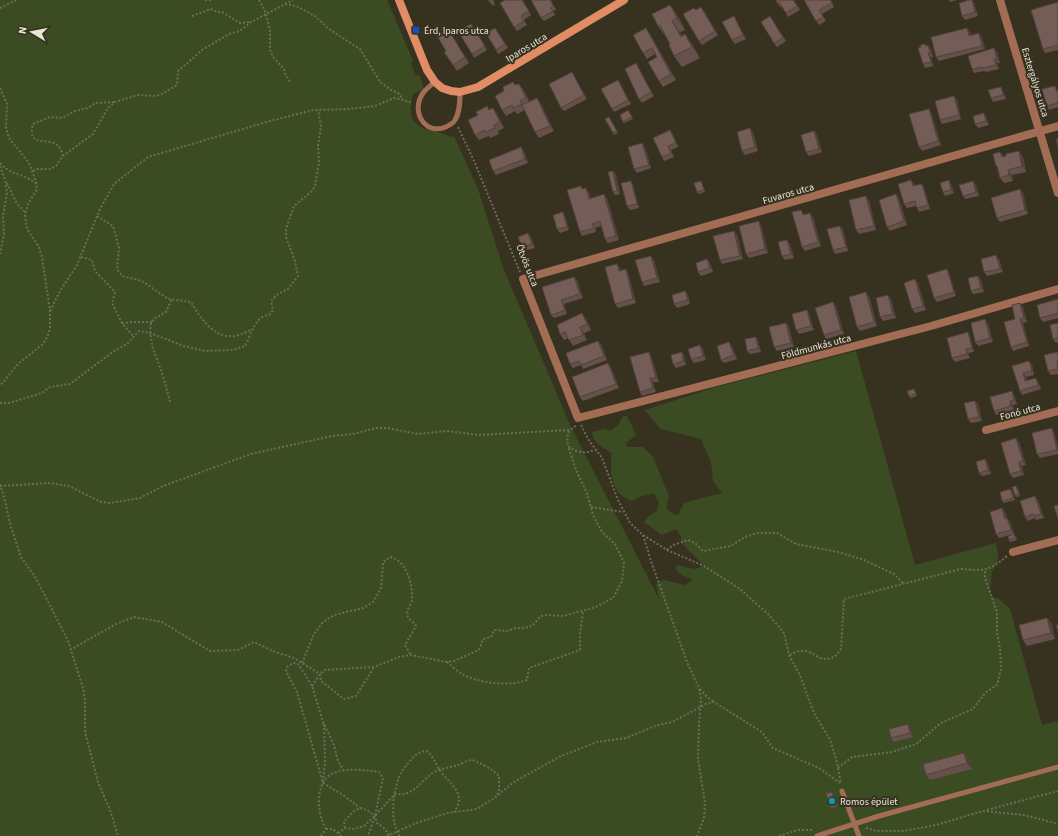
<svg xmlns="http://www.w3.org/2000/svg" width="1058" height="836" viewBox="0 0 1058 836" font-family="'Source Sans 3',sans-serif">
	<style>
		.green { fill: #3c4c22 }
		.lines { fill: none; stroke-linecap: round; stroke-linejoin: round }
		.path { stroke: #6f6b5a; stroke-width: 2; stroke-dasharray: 2 2; stroke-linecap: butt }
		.lane { stroke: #a26d54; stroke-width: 5 }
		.street { stroke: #a26d54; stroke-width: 8 }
		.secondary { stroke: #e08c65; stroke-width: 8 }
		.wall { fill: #65504b }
		.shaded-wall { fill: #52413d }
		.building { fill: #755d57; stroke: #52413d }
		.transit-dot { fill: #1a4fb4; stroke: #37321f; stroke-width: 1.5 }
		.culture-dot { fill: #0f9aa8; stroke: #37321f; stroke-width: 1.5 }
		.labels { text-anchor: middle; stroke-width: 4; stroke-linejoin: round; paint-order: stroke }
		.poi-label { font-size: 10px; fill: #e8e5d9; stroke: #37321f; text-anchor: start }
		.street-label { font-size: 10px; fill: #e8e5d9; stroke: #37321f }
	</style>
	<rect width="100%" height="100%" fill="#37321f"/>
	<path class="green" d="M 0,0 L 387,0 L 413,60 L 411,64 L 416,76 L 419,75 L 423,85 L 423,89 L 413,94 C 403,133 427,126 452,137 L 454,136 L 478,189 L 504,270 L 571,427 L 659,599 L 656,584 L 664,580 L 685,585 L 693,580 L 682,575 L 676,570 L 677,565 L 694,569 L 704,566 L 681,542 L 681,536 L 676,529 L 662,535 L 644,522 L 649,516 L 657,511 L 659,503 L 654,493 L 640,497 L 631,501 C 628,499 623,497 620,494 C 610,484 610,466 612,453 C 603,448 593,442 592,432 L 604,429 L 611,431 L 618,425 L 623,416 L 627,416 L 636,435 L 626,443 L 627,447 L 643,447 L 653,457 L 669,496 L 666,508 L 673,514 L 678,515 L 684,503 L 722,493 L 713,481 L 711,462 L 701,439 L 661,429 L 651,418 L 645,410 L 716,387 L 856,351 L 915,565 L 996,543 L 998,556 L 997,563 L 992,572 L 990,589 L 992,597 L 999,599 L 1010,609 L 1042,725 L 1058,721 L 1058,836 L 0,836 Z"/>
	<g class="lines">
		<path class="path" d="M 205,0 L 211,0
			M 259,0 L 266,13 L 270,31 L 270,50 L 273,57 L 284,69 L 285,74 L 290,82
			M 285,4 L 296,6 L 315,16 L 329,29 L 360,49 L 380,82 L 391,90 L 398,93 L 403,99
			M 0,8 L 16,0
			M 192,16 L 211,9 L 217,12 L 222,12 L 240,23 L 250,22
			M 0,88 L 7,104 L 6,128 L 9,138 L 29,163 L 37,184 L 36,191 L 28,204 L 25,215 L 27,229 L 39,247 L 42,257 L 50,311 L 50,329 L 47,337 L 43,344 L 18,364 L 0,386
			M 458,127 L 474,161 L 520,272
			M 63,156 C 62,153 61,149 59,147 C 50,135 26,150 33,124 L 50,117 L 62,118 L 75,111 L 88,108 L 95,103 L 114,102
			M 0,163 C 10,175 25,174 37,184
			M 0,166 L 5,180 L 7,193 L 3,216 L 4,234 L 0,254
			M 33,171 L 38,169 L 50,169 L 56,166 L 63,156 L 93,134 L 108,108 L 115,102 L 138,95 L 156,96 L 164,93 L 177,85 L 178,71 L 190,61 L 202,50 L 229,34 L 240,31 L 251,22 L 293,0
			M 7,183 L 17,204 L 25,212
			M 97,216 L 113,226 L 119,248 L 117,269 L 122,276 L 142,281 L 168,299 L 191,302 C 200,318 214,339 235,336 C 241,335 248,331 253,329
			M 81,257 L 92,260 L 95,271 L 115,292 L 112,303 L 122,323 L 133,336
			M 50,311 L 60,291 L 77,265 L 100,209 L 114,184 L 148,157 L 270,121 L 314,110 L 350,109 L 375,106 L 394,98 L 404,100 L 407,102 L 412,102
			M 122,323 L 133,322 L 152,322
			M 170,402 L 164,379 L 153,348 L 150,333 L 151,323 L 155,318 L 166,312 L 172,299
			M 0,403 L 9,403 L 42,393 L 50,387 L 70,384 L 114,351 L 127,344 L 139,331 L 150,333 L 184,346 L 205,351 L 233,350 L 245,346 C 251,335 255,316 269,315 L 273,310 L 271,301 L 278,294 L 288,289 L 298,276 L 295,261 L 286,237 L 286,229 L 294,206 L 311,192 L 315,186 L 319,162 L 318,146 L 321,126 L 318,110
			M 581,425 L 588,439 L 602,458 L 618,500 L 630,523 L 643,535 L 667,550 L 704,566 L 740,589 L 769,615 L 780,628 L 784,633 L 789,655 L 800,675 L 814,713 L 830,740 L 836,758 L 841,784
			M 576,426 C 566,432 567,436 568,446 C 578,454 585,453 596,450
			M 0,484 L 5,501 L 11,527 L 21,557 L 37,580 L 68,641 L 83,688 L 85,701 L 85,732 L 98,782 L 110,810 L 118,836
			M 0,486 L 49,483 L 69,486 L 101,502 L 110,503 L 140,498 L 163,486 L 251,454 L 332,436 L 353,434 L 376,428 L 387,428 L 418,434 L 447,431 L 478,435 L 570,430
			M 591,507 L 623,512
			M 643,535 L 650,558 L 687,662 L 699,688 L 701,699 L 699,725 L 698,759 L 705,803 L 704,818 L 697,836
			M 667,550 L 673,545 L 688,540 L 695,543 L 703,551 L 731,546 L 745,537 L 757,533 L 777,533 L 796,544 L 838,552 L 864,560 L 894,574 L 904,584
			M 70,650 L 116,624 L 134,617 L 162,622 L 210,651 L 238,650 L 254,642 L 275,652 L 294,658 L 320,674 L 321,681 L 344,699 L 356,696 L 374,667
			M 790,655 C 796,651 804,649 811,653 C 814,654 817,657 820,658 C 830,661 836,657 841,649 L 844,599 L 961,569 C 984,571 989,571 1007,556
			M 447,662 C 452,666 457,671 462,674 C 478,683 510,687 527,680 L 529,668 L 580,650 L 580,634 L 583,611
			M 302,663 L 314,634 L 323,622 L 334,615 L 363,608 L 373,602 L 381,588 L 383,562 L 390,557 C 406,560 413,584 412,599 C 412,605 405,610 408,617 C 410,620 414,623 416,626 L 405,645 L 411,655
			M 312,686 L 320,674 L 325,670 L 374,667 L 399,657 L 411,655 L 446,662 L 454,661 L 479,650 L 483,639 L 491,637 L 494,630 L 507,631 L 516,628 L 524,628 L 532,626 L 541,616 L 548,615 L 563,616 L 596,607 L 613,598 L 622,581 L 624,563 L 615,544 L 602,532 L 593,515 L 587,493 L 576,470 L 568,446
			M 700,689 L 707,697 L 714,702
			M 838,768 L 852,757 L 892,752 L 916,744 L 941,723 L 973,709 L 985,693 L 997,685 L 1001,669 L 1000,648 L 997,633 L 997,612 L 985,578 L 985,570
			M 344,771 L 338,761 L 334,745 L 323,722 L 312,686 L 302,670 L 298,664 L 293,663 L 287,667 L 286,671 L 297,692 L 323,783 L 343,795 L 360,808
			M 323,782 L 325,761 L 324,724
			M 987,810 L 1058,791
			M 345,828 L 344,821 L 354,811 L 360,808 L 367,810 L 375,816 L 377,823 L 384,828 L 390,836
			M 866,828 L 877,831 L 904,831 L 936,825 L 983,811 L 1024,815 L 1058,824
			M 326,829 C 324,825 322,821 321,817 C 317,805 318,782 330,775 C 341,767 367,770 379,772 L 383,778 L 375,816 L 368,836
			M 326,829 L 333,829 L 341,836
			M 338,833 L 345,828 L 354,829 L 364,826 L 375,816 L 395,794 C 414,797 420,781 434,772 C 441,768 450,768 458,765 C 462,764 467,760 472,760 C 478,761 495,771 499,776 L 499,790 L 497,795
			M 321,836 L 326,829
			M 387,836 L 416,823 L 448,813 L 477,809 L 493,799 L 514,782 L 561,756 L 597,742 L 626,738 L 655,726 L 672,722 L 706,704 L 714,702 L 762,732 L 773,748 L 819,768 L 840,783
			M 400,836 C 389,821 393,791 400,775 C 402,770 406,766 409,762 C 414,756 419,751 427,751 C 433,756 435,763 439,769 C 445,779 460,788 459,801 C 459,804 456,809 454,812
			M 779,836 L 798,830 L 813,830"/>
		<path class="lane" d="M 435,82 C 431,85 426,89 423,93 C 409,113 428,140 451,124 C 453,123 454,122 455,120 C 460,112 460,101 460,92
			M 842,791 L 859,836
			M 817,836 L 879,816 L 1058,767"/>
		<path class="street" d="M 1000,0 L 1058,193
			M 1058,126 L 523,279 L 578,418 L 931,326 L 1058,289
			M 986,430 L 1058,411
			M 1013,552 L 1058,540"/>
		<path class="secondary" d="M 399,0 L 427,70 L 435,82 L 442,88 L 451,91 L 460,92 L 478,87 L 624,0"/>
	</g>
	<path class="wall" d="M 488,0 L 493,0 L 495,4 L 493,6 L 490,1 L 489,2 Z
		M 522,0 L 531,15 L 524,20 L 527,25 L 517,31 L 514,27 Z
		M 551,0 L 556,10 L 553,11 L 555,15 L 544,21 L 541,18 Z
		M 776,0 L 794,0 L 800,10 L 788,17 L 782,6 L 780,7 Z
		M 804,0 L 831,0 L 834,7 L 822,14 L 826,21 L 819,25 Z
		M 949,0 L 957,0 L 950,2 Z
		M 969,0 L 972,0 L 974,3 L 978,16 L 965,20 L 962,16 Z
		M 1058,2 L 1058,50 L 1045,53 L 1043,49 Z
		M 670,5 L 678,16 L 685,30 L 680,32 L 682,36 L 685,34 L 693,46 L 700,58 L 682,67 L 674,56 L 670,44 L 666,37 L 658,26 Z
		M 704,11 L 718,35 L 702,45 L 699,41 Z
		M 734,16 L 736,20 L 746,39 L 735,44 L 732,40 Z
		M 770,16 L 786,41 L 777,47 L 774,43 Z
		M 474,27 L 487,50 L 474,58 L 472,54 Z
		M 646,28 L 650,34 L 676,80 L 663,87 L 659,81 L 657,57 L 655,54 L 647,59 L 643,53 Z
		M 448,29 L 469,63 L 457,71 L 453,65 L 446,51 Z
		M 498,32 L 508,48 L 498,54 L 496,50 Z
		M 970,32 L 971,35 L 982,37 L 985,49 L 939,61 L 936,57 Z
		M 931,49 L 933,57 L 931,57 L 933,66 L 925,68 L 923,64 Z
		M 997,52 L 1000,63 L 997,63 L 999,69 L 986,72 L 984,71 L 974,73 L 972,69 Z
		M 636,63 L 654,96 L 642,103 L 639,99 Z
		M 572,72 L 587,99 L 564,111 L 561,108 Z
		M 618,80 L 631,104 L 614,112 L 612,109 Z
		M 513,82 L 516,85 L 519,84 L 523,89 L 530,102 L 537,98 L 541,104 L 554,131 L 539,138 L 535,132 L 525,110 L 517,114 L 515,111 L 506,116 L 502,110 Z
		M 1001,87 L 1003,91 L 1006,99 L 993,102 L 991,98 Z
		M 1058,89 L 1058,107 L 1049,110 L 1047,106 Z
		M 957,100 L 961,119 L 942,124 L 940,120 Z
		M 487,106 L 489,110 L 493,108 L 497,114 L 504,128 L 498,131 L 499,134 L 490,138 L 489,136 L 479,140 L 475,135 L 478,115 Z
		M 929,109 L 931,112 L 941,145 L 922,151 L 919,147 Z
		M 628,110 L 633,119 L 624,123 L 623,122 Z
		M 609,117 L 618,133 L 614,135 L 613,133 Z
		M 986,117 L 989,125 L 978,128 L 975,124 Z
		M 670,130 L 673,134 L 678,147 L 671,150 L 674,157 L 664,161 L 662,157 Z
		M 814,131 L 817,135 L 822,152 L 809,156 L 806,152 Z
		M 753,132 L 758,151 L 745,155 L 742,151 Z
		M 642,143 L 645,147 L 651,168 L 637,173 L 634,169 Z
		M 521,147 L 524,151 L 528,163 L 496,175 L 493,171 Z
		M 1019,151 L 1023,157 L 1026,172 L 1012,175 L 1013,181 L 1004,183 L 1000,178 L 998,169 L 996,166 L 1000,152 L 1004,157 Z
		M 616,174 L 620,194 L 615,195 L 613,192 Z
		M 911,180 L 915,186 L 924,188 L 930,209 L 919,212 L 916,206 L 907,208 L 904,204 Z
		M 631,181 L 633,185 L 639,208 L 630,210 L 627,206 Z
		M 973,181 L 976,185 L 979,196 L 965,199 L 963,196 Z
		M 702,183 L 705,192 L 699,194 L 697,192 Z
		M 951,184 L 954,193 L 945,196 L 943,192 Z
		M 583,189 L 589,192 L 591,199 L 607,198 L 619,240 L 608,243 L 605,239 L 601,226 L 595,228 L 596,232 L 582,236 L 580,232 Z
		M 1020,189 L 1023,193 L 1028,214 L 1000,222 L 997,218 Z
		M 896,194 L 899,198 L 907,225 L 890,231 L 887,227 Z
		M 869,200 L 876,230 L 859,234 L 856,230 Z
		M 801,210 L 804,215 L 813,217 L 821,246 L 805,251 L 802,247 Z
		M 565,216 L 569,230 L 560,233 L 557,229 Z
		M 761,225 L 768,253 L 749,258 L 746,254 Z
		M 840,226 L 843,229 L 848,251 L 835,254 L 833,250 Z
		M 528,233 L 531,237 L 535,248 L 524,251 L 522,247 Z
		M 737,234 L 743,259 L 722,264 L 720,260 Z
		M 787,240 L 790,244 L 794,258 L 785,260 L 782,256 Z
		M 707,259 L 710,263 L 713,272 L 701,276 L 698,272 Z
		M 999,259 L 1003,272 L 987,276 L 984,272 Z
		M 654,260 L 660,282 L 644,286 L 642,282 Z
		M 617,264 L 620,268 L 620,270 L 628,273 L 636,303 L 618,308 L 615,304 Z
		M 947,269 L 949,273 L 956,296 L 937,302 L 934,298 Z
		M 978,276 L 981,280 L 984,292 L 973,294 L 971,291 Z
		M 574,277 L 577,280 L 583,298 L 564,304 L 567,314 L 554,318 L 551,315 Z
		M 915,279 L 918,283 L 926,310 L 915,313 L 912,309 Z
		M 685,291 L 688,295 L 690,304 L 677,308 L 674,304 Z
		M 888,295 L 891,299 L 896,318 L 883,321 L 880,317 Z
		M 869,296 L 877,326 L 860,331 L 857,327 Z
		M 1058,299 L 1058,318 L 1043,322 L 1040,318 Z
		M 836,306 L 844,334 L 826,339 L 824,335 Z
		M 1023,307 L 1027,322 L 1023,323 L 1029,346 L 1013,351 L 1011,347 L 1015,319 Z
		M 807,310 L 809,314 L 814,330 L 799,334 L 796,330 Z
		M 586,319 L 591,330 L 584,333 L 587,340 L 573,346 L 568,338 L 564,340 L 560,334 Z
		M 985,319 L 988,323 L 993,342 L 978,346 L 975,342 Z
		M 786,323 L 789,327 L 794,347 L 777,351 L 774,347 Z
		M 1058,323 L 1058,342 L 1056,343 L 1053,339 Z
		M 970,336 L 974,352 L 968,353 L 970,358 L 955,362 L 952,358 Z
		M 598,341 L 601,344 L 607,360 L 583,369 L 581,365 L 573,368 L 570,364 Z
		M 758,341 L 761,352 L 750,354 L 747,351 Z
		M 700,345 L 703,349 L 706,360 L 694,363 L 691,359 Z
		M 732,346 L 737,359 L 724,363 L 721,360 Z
		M 649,352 L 651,356 L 659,382 L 653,382 L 656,392 L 642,396 L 640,392 Z
		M 682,352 L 684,356 L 686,365 L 676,368 L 673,364 Z
		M 1058,352 L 1058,374 L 1051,375 L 1048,371 Z
		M 1029,361 L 1032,365 L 1034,375 L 1026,377 L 1027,380 L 1038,381 L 1041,389 L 1022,395 L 1020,391 L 1012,366 Z
		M 611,367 L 619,388 L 583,401 L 580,397 Z
		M 914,389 L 917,396 L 911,398 L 909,396 Z
		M 1014,395 L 1017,404 L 1013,405 L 1014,410 L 996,415 L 994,411 Z
		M 975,401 L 978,404 L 982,421 L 971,423 L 968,419 Z
		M 1052,428 L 1054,432 L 1058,448 L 1058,454 L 1040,458 L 1037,454 Z
		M 1019,442 L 1026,465 L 1022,466 L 1024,475 L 1013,478 L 1010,474 Z
		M 985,459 L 988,463 L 991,474 L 982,476 L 979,473 Z
		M 1018,488 L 1020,496 L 1016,497 L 1015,495 Z
		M 1010,489 L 1012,491 L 1015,500 L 1004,503 L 1002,501 Z
		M 1038,500 L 1044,518 L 1036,520 L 1035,518 L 1028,521 L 1025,517 Z
		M 1002,508 L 1005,512 L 1007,518 L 1010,522 L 1014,534 L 999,538 L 996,534 Z
		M 1016,536 L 1017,540 L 1010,542 L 1009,540 Z
		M 1047,618 L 1052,624 L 1055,639 L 1027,646 L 1023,640 Z
		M 910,728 L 913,737 L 894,742 L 891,738 Z
		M 969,759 L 972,769 L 930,780 L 926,775 Z
		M 832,792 L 834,794 L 837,807 L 831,808 L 829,806 Z"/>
	<path class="shaded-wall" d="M 972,0 L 974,3 L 978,16 L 975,12 Z
		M 670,5 L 678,16 L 685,30 L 677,18 Z
		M 734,16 L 736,20 L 746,39 L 743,35 Z
		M 672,21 L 680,32 L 688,48 L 681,37 Z
		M 646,28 L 650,34 L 676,80 L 671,74 Z
		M 967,28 L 970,32 L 972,40 L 969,36 Z
		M 979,33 L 982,37 L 985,49 L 982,46 Z
		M 685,34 L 693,46 L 700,58 L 692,47 Z
		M 928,45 L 931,49 L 933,57 L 930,53 Z
		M 994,48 L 997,52 L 1000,63 L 997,59 Z
		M 928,53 L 931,57 L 933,66 L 931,62 Z
		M 994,59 L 997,63 L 999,69 L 996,65 Z
		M 636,63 L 638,67 L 654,96 L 651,92 Z
		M 572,72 L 574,75 L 587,99 L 584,95 Z
		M 618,80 L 620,84 L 631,104 L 628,100 Z
		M 519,84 L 523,89 L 530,104 L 526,98 Z
		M 1001,87 L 1003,91 L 1006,99 L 1003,95 Z
		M 954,96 L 957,100 L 961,119 L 959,115 Z
		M 537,98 L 541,104 L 554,131 L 550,126 Z
		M 493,108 L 497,114 L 504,128 L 500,122 Z
		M 929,109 L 931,112 L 941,145 L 938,141 Z
		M 984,113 L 986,117 L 989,125 L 986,121 Z
		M 750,128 L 753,132 L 758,151 L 755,147 Z
		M 670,130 L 673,134 L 678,147 L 676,143 Z
		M 814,131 L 817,135 L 822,152 L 819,149 Z
		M 642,143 L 645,147 L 651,168 L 649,165 Z
		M 668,146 L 671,150 L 674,157 L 671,153 Z
		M 521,147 L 524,151 L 528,163 L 525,159 Z
		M 1019,151 L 1023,157 L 1026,172 L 1022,166 Z
		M 1008,170 L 1012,175 L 1013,181 L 1009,175 Z
		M 613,171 L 616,174 L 620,194 L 617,191 Z
		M 949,180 L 951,184 L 954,193 L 951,190 Z
		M 631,181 L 633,185 L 639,208 L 637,204 Z
		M 973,181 L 976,185 L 979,196 L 976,192 Z
		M 922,184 L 924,188 L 930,209 L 928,205 Z
		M 586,188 L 589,192 L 592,203 L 589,199 Z
		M 1020,189 L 1023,193 L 1028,214 L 1025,210 Z
		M 604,194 L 607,198 L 619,240 L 616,236 Z
		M 896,194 L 899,198 L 907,225 L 904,221 Z
		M 866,196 L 869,200 L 876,230 L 874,226 Z
		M 563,212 L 565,216 L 569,230 L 567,227 Z
		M 810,213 L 813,217 L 821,246 L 818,242 Z
		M 759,221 L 761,225 L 768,253 L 765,249 Z
		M 840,226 L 843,229 L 848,251 L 846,247 Z
		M 734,231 L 737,234 L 743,259 L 740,256 Z
		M 528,233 L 531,237 L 535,248 L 532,244 Z
		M 787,240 L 790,244 L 794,258 L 791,254 Z
		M 996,255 L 999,259 L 1003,272 L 1000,269 Z
		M 651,256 L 654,260 L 660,282 L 657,278 Z
		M 707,259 L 710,263 L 713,272 L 710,268 Z
		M 617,264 L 620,268 L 622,275 L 619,271 Z
		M 626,269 L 628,273 L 636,303 L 633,299 Z
		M 947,269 L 949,273 L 956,296 L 954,292 Z
		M 978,276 L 981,280 L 984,292 L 981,288 Z
		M 574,277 L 577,280 L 583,298 L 580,294 Z
		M 915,279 L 918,283 L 926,310 L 923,306 Z
		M 685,291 L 688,295 L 690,304 L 688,300 Z
		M 866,292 L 869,296 L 877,326 L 874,322 Z
		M 888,295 L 891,299 L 896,318 L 893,314 Z
		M 561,300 L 564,304 L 567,314 L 565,310 Z
		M 833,302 L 836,306 L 844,334 L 841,330 Z
		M 1020,303 L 1023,307 L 1027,322 L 1024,318 Z
		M 807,310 L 809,314 L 814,330 L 811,326 Z
		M 582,313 L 586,319 L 591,330 L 587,324 Z
		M 985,319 L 988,323 L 993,342 L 990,338 Z
		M 1020,319 L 1023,323 L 1029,346 L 1027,342 Z
		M 786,323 L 789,327 L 794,347 L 791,343 Z
		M 580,327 L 584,333 L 587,340 L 583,335 Z
		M 968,332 L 970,336 L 974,352 L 972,348 Z
		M 756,337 L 758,341 L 761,352 L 758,348 Z
		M 598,341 L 601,344 L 607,360 L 604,356 Z
		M 729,342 L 732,346 L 737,359 L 734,355 Z
		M 700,345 L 703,349 L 706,360 L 703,356 Z
		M 966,349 L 968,353 L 970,358 L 967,354 Z
		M 649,352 L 651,356 L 659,382 L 656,378 Z
		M 682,352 L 684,356 L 686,365 L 683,361 Z
		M 1029,361 L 1032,365 L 1034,375 L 1032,371 Z
		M 608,363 L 611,367 L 619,388 L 616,384 Z
		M 1023,373 L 1026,377 L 1028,385 L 1025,381 Z
		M 650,378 L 653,382 L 656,392 L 653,388 Z
		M 1036,378 L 1038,381 L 1041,389 L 1038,385 Z
		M 1012,391 L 1014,395 L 1017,404 L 1014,400 Z
		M 975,401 L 978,404 L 982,421 L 979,417 Z
		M 1010,401 L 1013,405 L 1014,410 L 1011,406 Z
		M 1052,428 L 1054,432 L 1058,448 L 1058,452 L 1057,450 Z
		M 1016,438 L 1019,442 L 1026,465 L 1023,461 Z
		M 985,459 L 988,463 L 991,474 L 988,470 Z
		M 1019,462 L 1022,466 L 1024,475 L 1021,471 Z
		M 1035,496 L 1038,500 L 1044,518 L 1041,514 Z
		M 1002,508 L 1005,512 L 1008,522 L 1005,519 Z
		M 1007,518 L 1010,522 L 1014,534 L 1011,530 Z
		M 1047,618 L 1052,624 L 1055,639 L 1051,633 Z
		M 908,724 L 910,728 L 913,737 L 910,733 Z
		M 964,753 L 969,759 L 972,769 L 967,763 Z
		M 832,792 L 834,794 L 837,807 L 836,805 Z"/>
	<path class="building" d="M 489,0 L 493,0 L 494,2 L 491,4 Z
		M 505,0 L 522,0 L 529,11 L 521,16 L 524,21 L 514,27 L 500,3 Z
		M 531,0 L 550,0 L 553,6 L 550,8 L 553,11 L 541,18 Z
		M 776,0 L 793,0 L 797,6 L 786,13 L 779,2 L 777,3 Z
		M 804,0 L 830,0 L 832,3 L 819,10 L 823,17 L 816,21 Z
		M 969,0 L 972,0 L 975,12 L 962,16 L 959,3 Z
		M 1058,2 L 1058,45 L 1043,49 L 1031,10 Z
		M 670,5 L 677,18 L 672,21 L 681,37 L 685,34 L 692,47 L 674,56 L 669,45 L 670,44 L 660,25 L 658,26 L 652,14 Z
		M 701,7 L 715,31 L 699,41 L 683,14 L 694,8 L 696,10 Z
		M 734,16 L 743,35 L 732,40 L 722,22 Z
		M 770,16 L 783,38 L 774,43 L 761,22 Z
		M 471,24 L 485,46 L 472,54 L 458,31 Z
		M 495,28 L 505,44 L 496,50 L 486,33 Z
		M 646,28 L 671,74 L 659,81 L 648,62 L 657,57 L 652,48 L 643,53 L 633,35 Z
		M 967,28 L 969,36 L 979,33 L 982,46 L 936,57 L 931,37 Z
		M 448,29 L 465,57 L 453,65 L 444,52 L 446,51 L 437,36 Z
		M 925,44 L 926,46 L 928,45 L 930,53 L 928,53 L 931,62 L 923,64 L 918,48 L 921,47 L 920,45 Z
		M 994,48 L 997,59 L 994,59 L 996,65 L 983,68 L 982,67 L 972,69 L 968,56 Z
		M 636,63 L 651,92 L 639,99 L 625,69 Z
		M 572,72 L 584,95 L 561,108 L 549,84 Z
		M 618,80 L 628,100 L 612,109 L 601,89 Z
		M 513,82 L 515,85 L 519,84 L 526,98 L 520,101 L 522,104 L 513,108 L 512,105 L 502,110 L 495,96 L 504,91 L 503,87 Z
		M 1055,86 L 1058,95 L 1058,103 L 1047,106 L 1042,89 Z
		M 1001,87 L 1003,95 L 991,98 L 988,90 Z
		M 954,96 L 959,115 L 940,120 L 935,101 Z
		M 537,98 L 550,126 L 535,132 L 522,105 Z
		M 487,106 L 489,110 L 493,108 L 500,122 L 494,125 L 495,128 L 486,132 L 485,130 L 475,135 L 468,120 L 478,115 L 476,112 Z
		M 929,109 L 938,141 L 919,147 L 909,114 Z
		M 628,110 L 632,117 L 623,122 L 620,115 Z
		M 984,113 L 986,121 L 975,124 L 973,116 Z
		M 609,117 L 617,131 L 613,133 L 605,119 Z
		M 750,128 L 755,147 L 742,151 L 737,132 Z
		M 670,130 L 676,143 L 668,146 L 671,153 L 662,157 L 653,138 Z
		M 814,131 L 819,149 L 806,152 L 801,135 Z
		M 1056,139 L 1058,139 L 1058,147 Z
		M 642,143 L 649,165 L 634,169 L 628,147 Z
		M 521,147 L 525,159 L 493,171 L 489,160 Z
		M 1019,151 L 1022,166 L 1008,170 L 1009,175 L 1000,178 L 997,166 L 996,166 L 993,154 L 1000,152 L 1002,157 L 1006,156 L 1006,154 Z
		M 613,171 L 617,191 L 613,192 L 608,172 Z
		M 911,180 L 913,186 L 922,184 L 928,205 L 917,208 L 915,201 L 904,204 L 898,184 Z
		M 949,180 L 951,190 L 943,192 L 940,183 Z
		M 631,181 L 637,204 L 627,206 L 621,183 Z
		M 701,181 L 704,190 L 697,192 L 694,183 Z
		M 973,181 L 976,192 L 963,196 L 959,185 Z
		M 581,186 L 582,189 L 586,188 L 589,199 L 604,194 L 616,236 L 605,239 L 600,221 L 592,224 L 594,228 L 580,232 L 567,190 Z
		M 1020,189 L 1025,210 L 997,218 L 991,198 Z
		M 896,194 L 904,221 L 887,227 L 879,200 Z
		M 866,196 L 874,226 L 856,230 L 849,200 Z
		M 801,210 L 803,215 L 810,213 L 818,242 L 802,247 L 792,212 Z
		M 563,212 L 567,227 L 557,229 L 553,215 Z
		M 759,221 L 765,249 L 746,254 L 739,226 Z
		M 840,226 L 846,247 L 833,250 L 827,229 Z
		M 734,231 L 740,256 L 720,260 L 713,236 Z
		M 528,233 L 532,244 L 522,247 L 518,237 Z
		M 787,240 L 791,254 L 782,256 L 778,242 Z
		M 996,255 L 1000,269 L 984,272 L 981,259 Z
		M 651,256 L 657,278 L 642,282 L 635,260 Z
		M 707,259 L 710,268 L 698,272 L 696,263 Z
		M 617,264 L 619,271 L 626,269 L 633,299 L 615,304 L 605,267 Z
		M 947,269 L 954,292 L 934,298 L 927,275 Z
		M 978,276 L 981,288 L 971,291 L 968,278 Z
		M 574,277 L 580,294 L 561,300 L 565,310 L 551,315 L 542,287 Z
		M 915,279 L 923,306 L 912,309 L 904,283 Z
		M 685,291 L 688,300 L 674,304 L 672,295 Z
		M 866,292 L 874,322 L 857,327 L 849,297 Z
		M 888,295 L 893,314 L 880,317 L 876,298 Z
		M 1058,299 L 1058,313 L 1040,318 L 1037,305 Z
		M 833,302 L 841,330 L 824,335 L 815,308 Z
		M 1020,303 L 1024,318 L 1020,319 L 1027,342 L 1011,347 L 1004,322 L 1015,319 L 1012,305 Z
		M 807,310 L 811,326 L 796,330 L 792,314 Z
		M 582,313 L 587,324 L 580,327 L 583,335 L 569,340 L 565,332 L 560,334 L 557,325 Z
		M 985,319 L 990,338 L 975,342 L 971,323 Z
		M 786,323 L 791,343 L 774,347 L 769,327 Z
		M 1058,323 L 1058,338 L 1053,339 L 1050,325 Z
		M 968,332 L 972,348 L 966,349 L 967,354 L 952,358 L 947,338 Z
		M 756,337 L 758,348 L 747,351 L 745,339 Z
		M 598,341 L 604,356 L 581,365 L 579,361 L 570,364 L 566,353 Z
		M 729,342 L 734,355 L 721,360 L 717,346 Z
		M 700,345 L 703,356 L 691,359 L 688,349 Z
		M 649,352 L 656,378 L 650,378 L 653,388 L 640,392 L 630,357 Z
		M 682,352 L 683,361 L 673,364 L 671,355 Z
		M 1058,352 L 1058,361 L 1057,361 L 1058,369 L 1048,371 L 1044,355 Z
		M 1029,361 L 1032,371 L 1023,373 L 1025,381 L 1036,378 L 1038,385 L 1020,391 L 1012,366 Z
		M 608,363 L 616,384 L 580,397 L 572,377 Z
		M 914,389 L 916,394 L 909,396 L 907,391 Z
		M 1012,391 L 1014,400 L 1010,401 L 1011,406 L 994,411 L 990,397 Z
		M 975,401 L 979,417 L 968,419 L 964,403 Z
		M 1052,428 L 1057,450 L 1037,454 L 1032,433 Z
		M 1016,438 L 1023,461 L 1019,462 L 1021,471 L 1010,474 L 1001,443 Z
		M 985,459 L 988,470 L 979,473 L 976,462 Z
		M 1016,486 L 1019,494 L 1015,495 L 1012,487 Z
		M 1010,489 L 1013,498 L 1002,501 L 1000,492 Z
		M 1035,496 L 1041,514 L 1034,516 L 1033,514 L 1025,517 L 1020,501 Z
		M 1058,505 L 1058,519 L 1054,506 Z
		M 1002,508 L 1005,519 L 1007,518 L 1011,530 L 996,534 L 990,512 Z
		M 1014,534 L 1015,538 L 1009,540 L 1008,536 Z
		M 1047,618 L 1051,633 L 1023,640 L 1019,625 Z
		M 1056,625 L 1058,625 L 1058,632 Z
		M 908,724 L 910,733 L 891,738 L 889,729 Z
		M 964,753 L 967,763 L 926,775 L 923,764 Z
		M 832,792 L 836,805 L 829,806 L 826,793 Z"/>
	<rect class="transit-dot" x="412" y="26" width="8" height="8" rx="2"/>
	<circle class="culture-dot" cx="832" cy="801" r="4"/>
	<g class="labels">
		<g class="poi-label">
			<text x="424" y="34">Érd, Iparos utca</text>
			<text x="840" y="805">Romos épület</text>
		</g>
		<g class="street-label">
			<text transform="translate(526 47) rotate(-31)" y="4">Iparos utca</text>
			<text transform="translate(1036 82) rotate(73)" y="4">Esztergályos utca</text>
			<text transform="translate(788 193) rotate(-16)" y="4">Fuvaros utca</text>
			<text transform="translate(528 265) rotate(68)" y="4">Ötvös utca</text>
			<text transform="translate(816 346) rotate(-15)" y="4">Földmunkás utca</text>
			<text transform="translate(1020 411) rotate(-15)" y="4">Fonó utca</text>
		</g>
	</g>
	<g transform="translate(32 32) rotate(280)" stroke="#37321f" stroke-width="3" paint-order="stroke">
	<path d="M0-3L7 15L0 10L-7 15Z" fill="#e8e5d9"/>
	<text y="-6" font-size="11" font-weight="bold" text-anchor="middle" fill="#e8e5d9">N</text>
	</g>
</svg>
